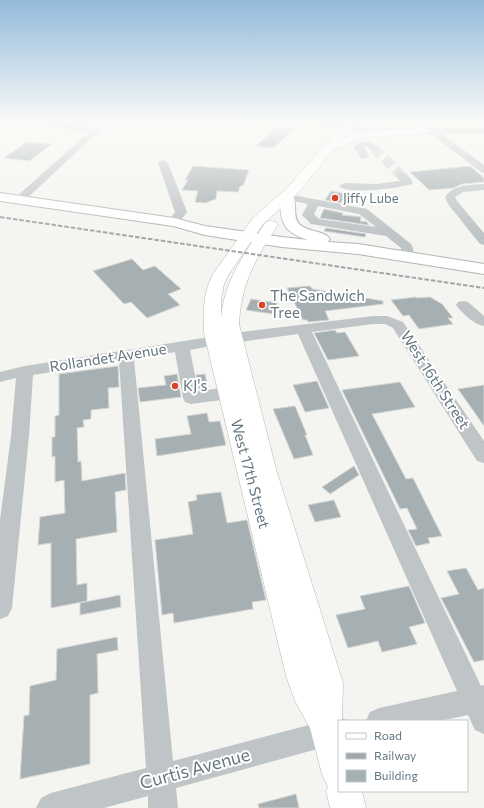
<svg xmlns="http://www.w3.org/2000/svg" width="484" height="808" viewBox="0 0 484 808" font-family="Commissioner,sans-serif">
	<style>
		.building { fill: #a6afb2; stroke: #d5d5d3 }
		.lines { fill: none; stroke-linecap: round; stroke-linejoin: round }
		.minor-tunnel { stroke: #d0d4d4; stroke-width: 10; stroke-dasharray: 10 5; stroke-linecap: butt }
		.major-casing { stroke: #b2b7ba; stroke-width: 1 }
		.highway-casing { stroke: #b2b6b8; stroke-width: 2 }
		.minor { fill: #bfc4c6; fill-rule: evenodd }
		.major { fill: #fff; fill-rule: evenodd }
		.highway { fill: #fff; fill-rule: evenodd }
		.rail { stroke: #a0a7ab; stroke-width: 2; stroke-dasharray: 4.5 2; stroke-linecap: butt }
		.poi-dot { fill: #db4329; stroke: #fff; stroke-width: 1.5 }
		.labels { text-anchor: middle; stroke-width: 4; stroke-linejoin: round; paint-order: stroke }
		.far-poi-label { font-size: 13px; fill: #647680; stroke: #fff; text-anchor: start }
		.poi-label { font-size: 15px; fill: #647680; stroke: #fff; text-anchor: start }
		.street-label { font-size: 15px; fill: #647680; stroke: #fff }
		.near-street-label { font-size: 18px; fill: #647680; stroke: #fff }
	</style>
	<rect width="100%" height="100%" fill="#f4f4f0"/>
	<path class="building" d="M 278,126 L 294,129 L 273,148 L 256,146 Z
		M 27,142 L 52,144 L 29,161 L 4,158 Z
		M 193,166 L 249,170 L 243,186 L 240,186 L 238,192 L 217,191 L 216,199 L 205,203 L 195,202 L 198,191 L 182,190 L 188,180 L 185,180 Z
		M 470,166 L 484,178 L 484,182 L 462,184 L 453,188 L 429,190 L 410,172 Z
		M 331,191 L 347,194 L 341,203 L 325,200 Z
		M 324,209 L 343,213 L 342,215 L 361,217 L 360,221 L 367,222 L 369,225 L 320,218 Z
		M 326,228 L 366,234 L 365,237 L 324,231 Z
		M 132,259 L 143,270 L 155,266 L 181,289 L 168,294 L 180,305 L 147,318 L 131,302 L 124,304 L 93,271 Z
		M 310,286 L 312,289 L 383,301 L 383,304 L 325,311 L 329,320 L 308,322 L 307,320 L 303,320 L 287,288 Z
		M 416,297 L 417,298 L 430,297 L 442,304 L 453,318 L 448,318 L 453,324 L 419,329 L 409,315 L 403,316 L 391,300 Z
		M 251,299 L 277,303 L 273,314 L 246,310 Z
		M 335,330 L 337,333 L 345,332 L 359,356 L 328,360 L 314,333 Z
		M 118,366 L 119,387 L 108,388 L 109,408 L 91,410 L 91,419 L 83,420 L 84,427 L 77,428 L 78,462 L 81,461 L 82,481 L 125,473 L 126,490 L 115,492 L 117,532 L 76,539 L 77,585 L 87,583 L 87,601 L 51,608 L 51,543 L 38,545 L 40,517 L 65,513 L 64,480 L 55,482 L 55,456 L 52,457 L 52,437 L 55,437 L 55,416 L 59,415 L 59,374 Z
		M 177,374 L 181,397 L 140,402 L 138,388 L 166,385 L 164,376 Z
		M 205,374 L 208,388 L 199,389 L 196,375 Z
		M 317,381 L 329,408 L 305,412 L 293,385 Z
		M 400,382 L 415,407 L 372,414 L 406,479 L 413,478 L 442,536 L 428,538 L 430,543 L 416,546 L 408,530 L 417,529 L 407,508 L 400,509 L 342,390 Z
		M 484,385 L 484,426 L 458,389 Z
		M 295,406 L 307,435 L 305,435 L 313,455 L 294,459 L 273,409 Z
		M 207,413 L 209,422 L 220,421 L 226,445 L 157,456 L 155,439 L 191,434 L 187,416 Z
		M 354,466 L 359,475 L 330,494 L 322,487 Z
		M 221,492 L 227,523 L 247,520 L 266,600 L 252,602 L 253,609 L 174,623 L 173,613 L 162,615 L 155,540 L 193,534 L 188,502 L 197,500 L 196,495 Z
		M 334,500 L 341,517 L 315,522 L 308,505 Z
		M 466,568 L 478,590 L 484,588 L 484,660 L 474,662 L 441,598 L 459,594 L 447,571 Z
		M 409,586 L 425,623 L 409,627 L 417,644 L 382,652 L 378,641 L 348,648 L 336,615 L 365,609 L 360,596 Z
		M 120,595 L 121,607 L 80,615 L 80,603 Z
		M 117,637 L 118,650 L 97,654 L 98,693 L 90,695 L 90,764 L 20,779 L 24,716 L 29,715 L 30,686 L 56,680 L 57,649 Z
		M 296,794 L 299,808 L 259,808 L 258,804 Z"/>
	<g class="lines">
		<path class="minor-tunnel" d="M 374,148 L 400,174"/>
		<defs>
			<path id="major" d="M 345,122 L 356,122 L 343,138 L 367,131 L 424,128 L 429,131 L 424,134 L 367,137 L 333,150 L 297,194 L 263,224 L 229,274 L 224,284 L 221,300 L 221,318 C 224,281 245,252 266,222 L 271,221 L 276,222 L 278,225 C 256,257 241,284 239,324 L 276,469 L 343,683 L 342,721 L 339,721 L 339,791 L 362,791 L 366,808 L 330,808 L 326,791 L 328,787 L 322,774 L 310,728 L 295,701 L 286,676 L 204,333 C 204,311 202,295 213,274 L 253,218 L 287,188 Z"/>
			<path id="highway" d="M 0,193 L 174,218 L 205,226 L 282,237 L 308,240 C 283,232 280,222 280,197 L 282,194 L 287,193 L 292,194 C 298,202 292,216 299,224 C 307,232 324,230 330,239 L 328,242 L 358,244 L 484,264 L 484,274 L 358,254 L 282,247 L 205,235 L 173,226 L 0,201 Z"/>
		</defs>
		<use href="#major" class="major-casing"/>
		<use href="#highway" class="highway-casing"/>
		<path class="minor" d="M 28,122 L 52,122 L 96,127 L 100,130 L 23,202 L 19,203 L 14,200 L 15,198 L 89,132 L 32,125 Z
			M 308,122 L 330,122 L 376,128 L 484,128 L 484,134 L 442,134 L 484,165 L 484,173 L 481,172 L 435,137 L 434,134 L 376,134 L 312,125 Z
			M 369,141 L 379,148 L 374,151 L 367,147 L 364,147 L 369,156 L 364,159 L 361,158 L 354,148 L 358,143 Z
			M 163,160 L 168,163 L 187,212 L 178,224 L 170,224 L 168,222 L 175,212 L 158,163 Z
			M 400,171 C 405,172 410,177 413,182 L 412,184 C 400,188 347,195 339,186 L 344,183 L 376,184 L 400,181 L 395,174 Z
			M 484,184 L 484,190 L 463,192 L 455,197 L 457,201 L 484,233 L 484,245 L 480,244 L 448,204 L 445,197 C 454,184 470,185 484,184 Z
			M 287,194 L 367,209 L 411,244 C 414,248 414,255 411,259 L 403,259 L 401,256 L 401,248 L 386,236 L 311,224 L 302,215 L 308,204 L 283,199 L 282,197 L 283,195 ZM 318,206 L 359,214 L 376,227 L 319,219 L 314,214 Z
			M 463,301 L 468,302 L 484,316 L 484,326 C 473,324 463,314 456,305 L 458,302 Z
			M 373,316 L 387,316 L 403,322 L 484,441 L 484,463 L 477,461 L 393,328 L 385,324 L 373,324 L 312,332 L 481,686 L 484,685 L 484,734 L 475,730 L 468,715 L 439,721 L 366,721 L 370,712 L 379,708 L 457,691 L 298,334 L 233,343 L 228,341 L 226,338 L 228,335 L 233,333 Z
			M 216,336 L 221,338 L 224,341 L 221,344 L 190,350 L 198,391 L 229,387 L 235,389 L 237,393 L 235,397 L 229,399 L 191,404 L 185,402 L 183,398 L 175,352 L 134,359 L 173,761 L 339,717 L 349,721 L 339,721 L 339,743 L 176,788 L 178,808 L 148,808 L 148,796 L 104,808 L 36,808 L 41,798 L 51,793 L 146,768 L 119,361 L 33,375 L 29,436 L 12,608 L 8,616 L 0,619 L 0,520 L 11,436 L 16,378 L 0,382 L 0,372 L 25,366 Z"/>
		<use href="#major" class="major"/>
		<use href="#highway" class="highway"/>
		<path class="rail" d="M 0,217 L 484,288"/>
	</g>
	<linearGradient id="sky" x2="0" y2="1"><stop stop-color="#93bada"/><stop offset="0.52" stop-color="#fafaf8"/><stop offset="1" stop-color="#fafaf8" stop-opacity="0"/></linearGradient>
	<rect width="484" height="235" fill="url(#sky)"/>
	<g class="poi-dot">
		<circle cx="335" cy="198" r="4"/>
		<circle cx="262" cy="305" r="4"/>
		<circle cx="175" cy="386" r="4"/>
	</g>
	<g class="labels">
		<g class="far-poi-label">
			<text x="343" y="203">Jiffy Lube</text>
		</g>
		<g class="poi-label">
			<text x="270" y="301">The Sandwich<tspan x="270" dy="17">Tree</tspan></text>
			<text x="183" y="391">KJ's</text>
		</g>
		<g class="street-label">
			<text transform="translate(108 358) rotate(-9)" y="5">Rollandet Avenue</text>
			<text transform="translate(435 380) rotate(57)" y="5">West 16th Street</text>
			<text transform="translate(250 474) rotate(75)" y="5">West 17th Street</text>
		</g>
		<g class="near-street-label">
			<text transform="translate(195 769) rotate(-15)" y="6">Curtis Avenue</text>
		</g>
	</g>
	<rect x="338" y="720" width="130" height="72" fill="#ffffff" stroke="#c1c8cc"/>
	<rect x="346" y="733" width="20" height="6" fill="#ffffff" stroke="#c1c8cc"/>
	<text x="374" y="740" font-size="12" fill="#647680">Road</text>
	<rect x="346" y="753" width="20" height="6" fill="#a0a7ab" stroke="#c1c8cc"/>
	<text x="374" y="760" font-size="12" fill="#647680">Railway</text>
	<rect x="346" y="770" width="20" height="12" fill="#a6afb2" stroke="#c1c8cc"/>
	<text x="374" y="780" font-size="12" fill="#647680">Building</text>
</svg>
